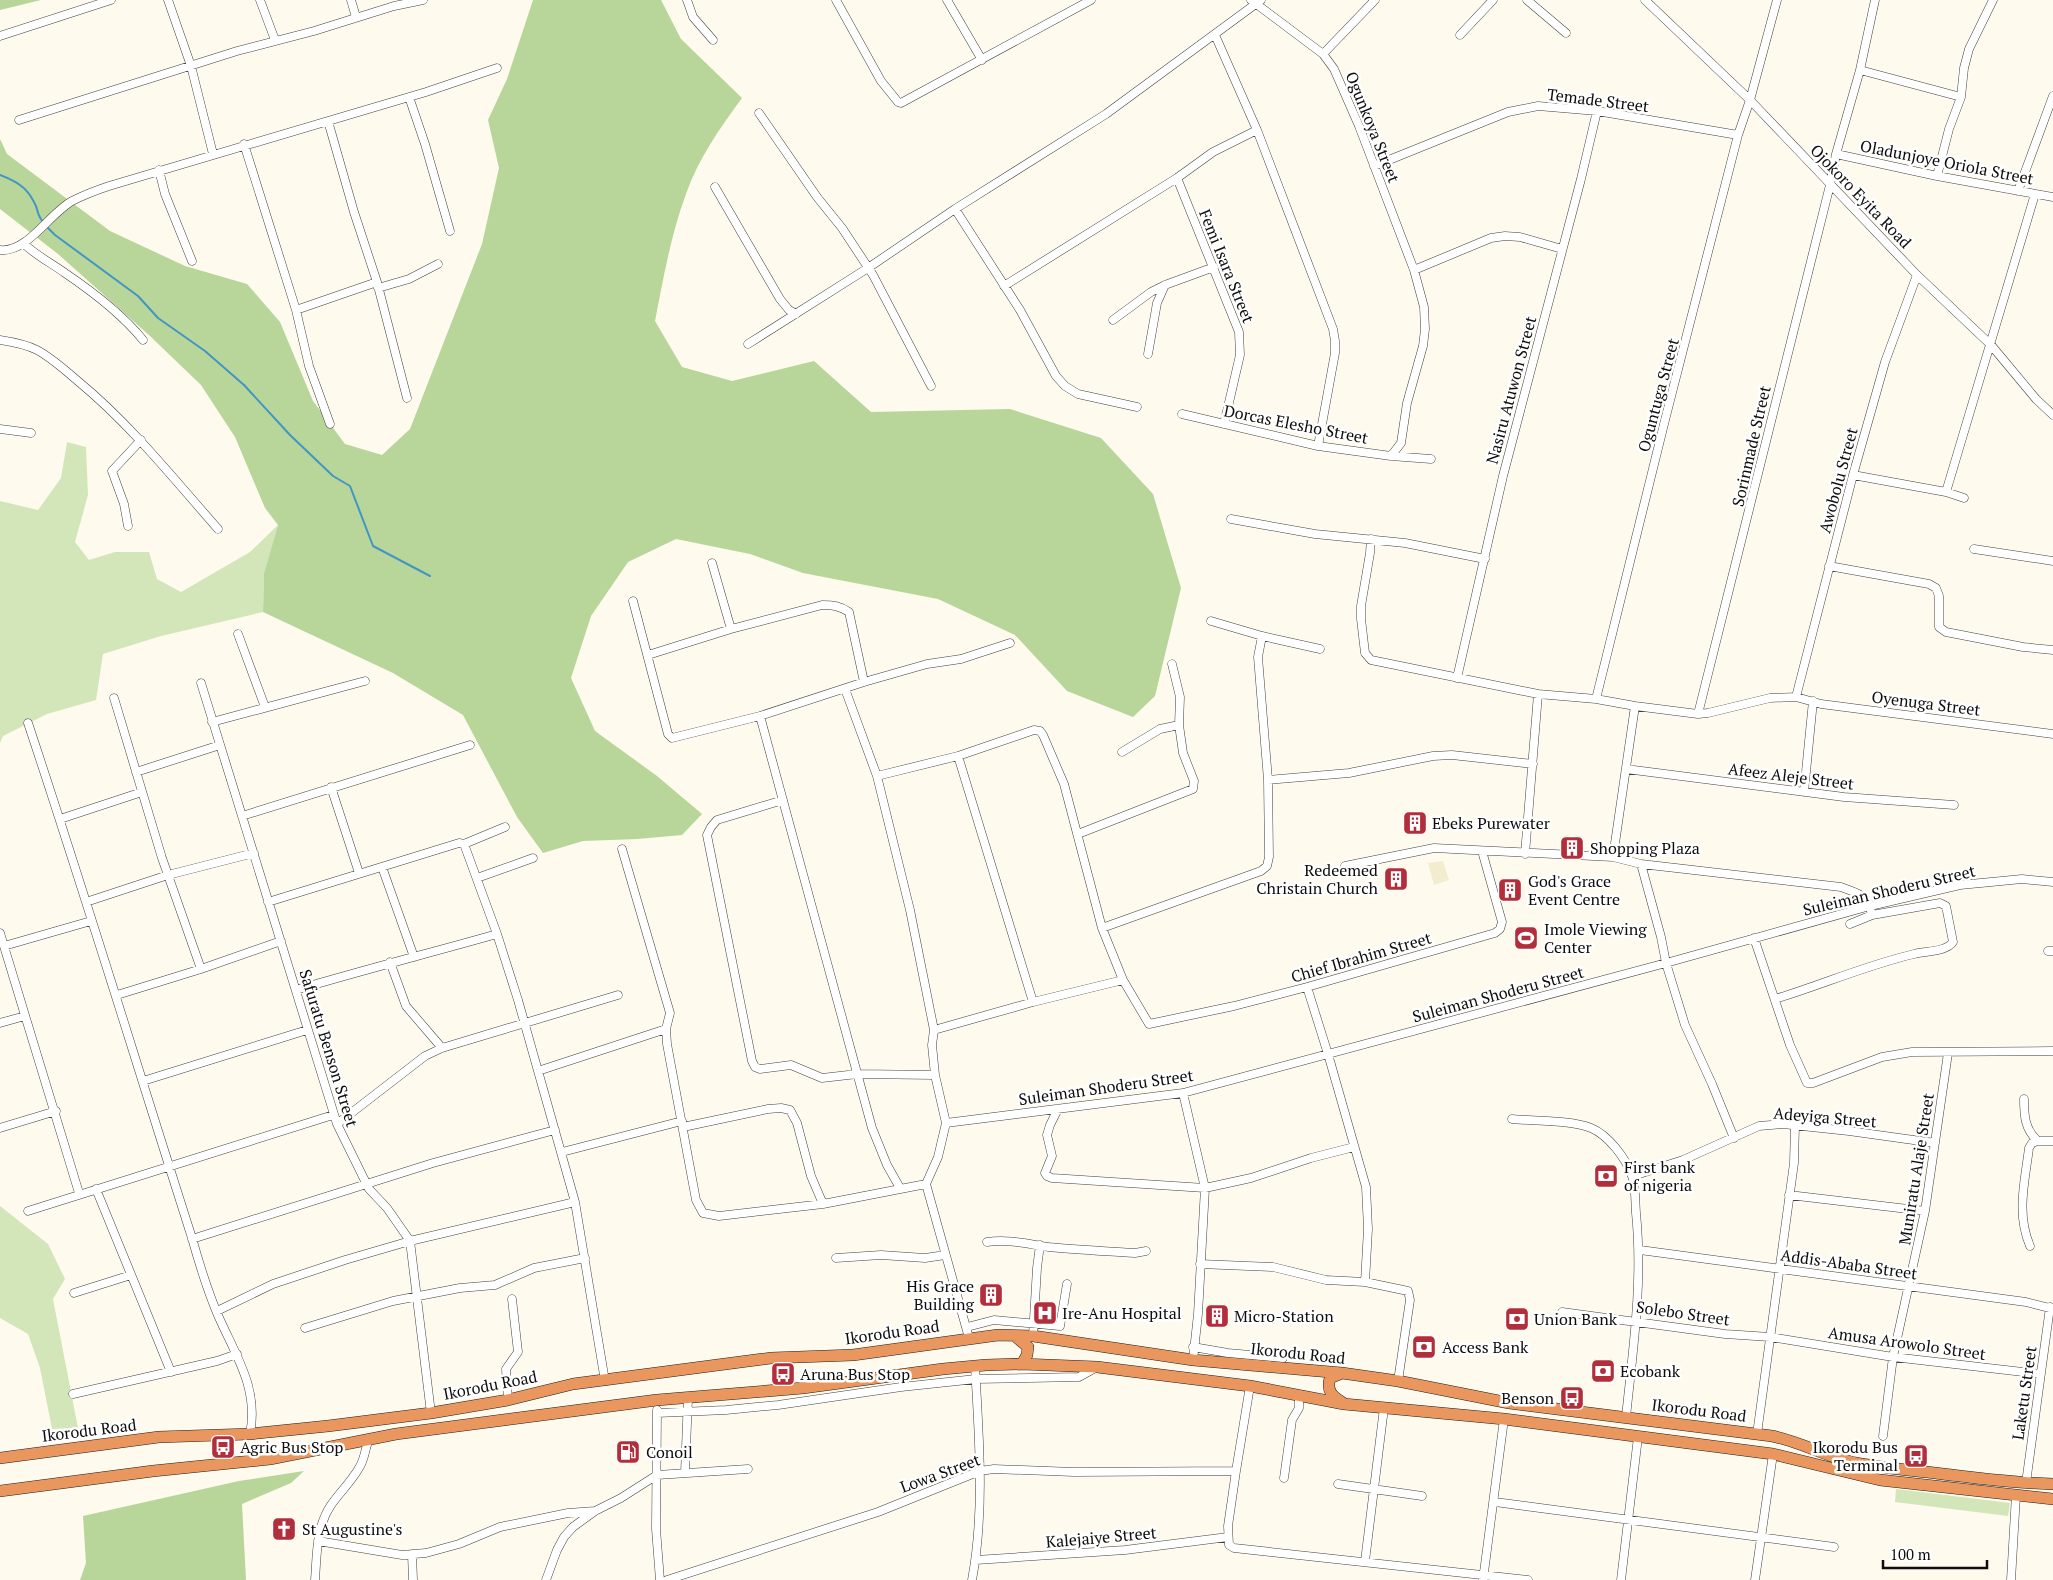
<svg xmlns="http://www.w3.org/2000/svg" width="2053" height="1580" viewBox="0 0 2053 1580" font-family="'PT Serif',serif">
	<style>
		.farmland { fill: #f2edcf }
		.green { fill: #d3e6b9 }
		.forest { fill: #b8d59a }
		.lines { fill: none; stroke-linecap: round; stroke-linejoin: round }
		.stream { stroke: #4196c4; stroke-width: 2 }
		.minor-casing { stroke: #404040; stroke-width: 9 }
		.highway-casing { stroke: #1e1e1e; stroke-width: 12 }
		.minor { stroke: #fff; stroke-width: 8 }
		.highway { stroke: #ea975f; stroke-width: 11 }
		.labels { text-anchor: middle; stroke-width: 5; stroke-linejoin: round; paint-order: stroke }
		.street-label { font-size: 16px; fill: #0d0d0d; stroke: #fff }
		.poi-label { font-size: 16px; fill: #0d0d0d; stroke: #fff; text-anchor: start }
	</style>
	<rect width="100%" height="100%" fill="#fefaed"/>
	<path class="farmland" d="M 1443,861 L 1449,880 L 1434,885 L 1428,863 Z"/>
	<path class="green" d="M 67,442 L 86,447 L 88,495 L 75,542 L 89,560 L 115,552 L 149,552 L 157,579 L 181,592 L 250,552 L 278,525 L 264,573 L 263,612 L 161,636 L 103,654 L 96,700 L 47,714 L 3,736 L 0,743 L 0,501 L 38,510 L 61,478 Z
		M 0,1206 L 48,1244 L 65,1279 L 53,1299 L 78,1428 L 52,1429 L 40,1368 L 28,1334 L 0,1318 Z
		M 1896,1489 L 2010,1503 L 2008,1516 L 1895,1502 Z"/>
	<path class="forest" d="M 0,0 L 41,0 L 0,10 Z
		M 533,0 L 661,0 L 681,39 L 742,98 C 720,128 698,159 686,194 C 671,234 663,280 655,321 L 682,367 L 732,381 L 814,361 L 871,412 L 1010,409 L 1101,438 L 1153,494 L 1181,588 L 1155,696 L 1133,717 L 1067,691 L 1015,635 L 938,599 L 803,573 L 750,554 L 676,539 L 628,562 L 591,616 L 571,678 L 595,731 L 657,776 L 702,814 L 682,835 L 637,839 L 583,841 L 543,853 L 517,817 L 463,715 L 393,673 L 263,612 L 264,573 L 278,525 L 265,508 L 235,437 L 201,385 L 150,336 L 58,254 L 0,209 L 0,139 L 7,154 L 110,231 L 185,266 L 247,284 L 280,322 L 313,401 L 345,444 L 382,455 L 410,429 L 482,244 L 499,168 L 488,120 L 507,79 Z
		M 304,1471 L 291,1483 L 242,1504 L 246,1580 L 80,1580 L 86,1563 L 83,1516 L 239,1481 Z"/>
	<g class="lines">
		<path class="stream" d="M 0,175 C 15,181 26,186 34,202 C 39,210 36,215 44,223
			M 47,227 L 55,235 L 138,296 L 158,318 L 205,351 L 244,385 L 290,435 L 333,476 L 350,486 L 373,546 L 430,576"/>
		<defs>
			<path id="minor" d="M 168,0 L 191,66 L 213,154
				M 260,0 L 275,40
				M 351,0 L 356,17
				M 687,0 L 693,17 L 713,40
				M 836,0 L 881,81 L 898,102 L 901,103 L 1091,0
				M 947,0 L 982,60
				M 1251,0 L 1323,54 L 1334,69 L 1359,126 L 1414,270 L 1424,307 L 1425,329 L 1423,346 L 1407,403 L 1401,443 L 1391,456
				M 1527,0 L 1566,33
				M 1645,0 L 1750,100 L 1917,275 L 1991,345 L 2036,399 L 2053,415
				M 1215,35 L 1257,130 L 1333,329 L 1335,341 L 1335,353 L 1318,446
				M 1460,35 L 1493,0
				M 0,36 L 111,0
				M 1323,54 L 1375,0
				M 1860,70 L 1961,97
				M 409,97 L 425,144 L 450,231
				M 759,113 L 817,197 L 842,228 L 873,275 L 931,386
				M 19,120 L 237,51 L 314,31 L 394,6 L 423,0
				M 244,144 L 296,310 L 309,366 L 330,424
				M 1836,154 L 1937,176 L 2053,197
				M 1374,166 L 1508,112 L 1538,106 L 1597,111 L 1738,135
				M 159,170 L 165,194 L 192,261
				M 1937,176 L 1949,129 L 1961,97 L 1964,68 L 1969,49 L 1993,0
				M 1177,178 L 1239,332 L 1240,355 L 1224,424
				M 715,187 L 780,299 L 789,310 L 796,314
				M 2018,191 L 2053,96
				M 955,209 L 1020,310 L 1056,376 L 1065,386 L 1078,394 L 1137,407
				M 24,244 C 37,256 51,263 65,273 C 93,292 122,314 143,340
				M 0,250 C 27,253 49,214 72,201 C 84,195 97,190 109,186 L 426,92 L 497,68
				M 1414,270 L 1491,238 L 1505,236 L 1520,237 L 1562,249
				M 377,282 L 407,398
				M 1004,286 L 1177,178 L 1213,152 L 1257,130
				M 378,288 L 409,279 L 438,264
				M 296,310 L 377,282 L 354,212 L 328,121
				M 1113,320 L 1151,292 L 1165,285 L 1214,267
				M 0,340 C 13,342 25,344 37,350 C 52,358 66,371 79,382 C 131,425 173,478 218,529
				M 748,344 L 868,268 L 955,209 L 1106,114 L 1261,0
				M 1148,354 L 1157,303 L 1165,285
				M 1182,414 L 1318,446 L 1391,456 L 1431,459
				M 0,429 L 31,433
				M 1853,475 L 1946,492 L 1964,498
				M 1946,492 L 2035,194
				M 1231,519 L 1315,534 L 1405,543 L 1485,559
				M 128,526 L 124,504 L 112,471 L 141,440
				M 1371,539 L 1370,553 L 1361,606 L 1361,619 L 1365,653 L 1371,660 L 1538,694 L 1596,699 L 1635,706 L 1698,714 L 1708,713 L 1770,698 L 1796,697 L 1821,704 L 2053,734
				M 1974,549 L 2053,561
				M 712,563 L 731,629
				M 1829,566 L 1929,584 L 1936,588 L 1939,596 L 1939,627 L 1946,632 L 2023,647 L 2053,650
				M 633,601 L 668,734 L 672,738 L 760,716 L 864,682 L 927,664 L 961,659 L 1010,643
				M 1211,621 L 1262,636 L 1320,649
				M 238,634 L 265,707
				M 648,655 L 731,629 L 822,605 C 833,605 840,606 849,612 L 864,682
				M 1457,678 L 1503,476 L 1581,179 L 1597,111
				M 201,683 L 337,1124 L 369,1189 L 387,1208 L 410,1241 L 431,1413
				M 845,689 L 877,776 L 910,910 L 934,1030 L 932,1045 L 935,1075 L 946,1123 L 938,1157 L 926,1184 L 969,1338
				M 1796,697 L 1853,475 L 1885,362 L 1917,275
				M 114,698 L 162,858 L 201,969
				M 1596,699 L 1665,420 L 1738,135 L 1750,100 L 1777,0
				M 1698,714 L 1830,185 L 1836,154 L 1860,70 L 1875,0
				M 760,716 L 872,1128 L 887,1165 L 900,1188
				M 212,722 L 365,681
				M 28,723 C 85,894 137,1066 192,1238 C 199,1263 207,1289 217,1313 C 235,1355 259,1387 250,1434
				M 1122,752 L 1160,729 L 1179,725
				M 958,756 L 1033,1002
				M 1626,769 L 1844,797 L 1954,805
				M 136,772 L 220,745
				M 877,776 L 958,756 L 1034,730 L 1040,731 L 1043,735 L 1064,784 L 1102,928 L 1123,980 L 1149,1024 L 1234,1006 L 1307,987 L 1495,933 L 1500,929 L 1502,922 L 1482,851
				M 1268,780 L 1349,773 L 1433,756 L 1452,755 L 1533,764
				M 331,787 L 359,873
				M 1804,792 L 1813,701
				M 783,800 L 717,820 L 711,827 L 707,835 L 752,1061 L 755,1067 L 760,1069 L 791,1065 L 822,1078 L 857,1074 L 935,1075
				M 242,816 L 470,745
				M 60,819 L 142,792
				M 1078,834 L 1193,789 L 1194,781 L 1183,753 L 1179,725 L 1180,697 L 1172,664
				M 464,844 L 497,934 L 518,1000 L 575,1202 L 605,1381
				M 622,849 L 670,1013 L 666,1029 L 667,1044 L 696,1200 L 703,1213 L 719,1216 L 823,1204 L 926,1184
				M 1525,854 L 1538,694
				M 1613,857 L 1635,706
				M 1641,864 L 1661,937 L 1666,963 L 1685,1025 L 1712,1084 L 1734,1138
				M 1345,866 L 1434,848 L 1613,857 L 1641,864 L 1841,887 C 1860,894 1867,894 1872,915 L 1940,903 L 1946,906 L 1953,942 C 1946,952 1926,951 1914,954 C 1867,965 1821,985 1775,999
				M 382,867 L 414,957
				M 477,878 L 533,858
				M 86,902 L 168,875 L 254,853
				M 268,902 L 459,843 L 464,844 L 505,827
				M 1850,924 L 1872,915
				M 1102,928 L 1261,871 L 1267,866 L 1269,857 L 1268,780 L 1258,657 L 1262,636
				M 0,933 L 79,1193
				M 1754,938 L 1790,1045 L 1807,1083 L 1813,1083 L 1882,1057 L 1912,1052 L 2053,1051
				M 4,946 L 91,921
				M 2048,951 L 2053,951
				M 390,962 L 406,1006 L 442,1048
				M 1307,987 L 1328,1054 L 1366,1187 L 1368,1229 L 1365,1282
				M 296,990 C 363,970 430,953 497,934
				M 117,995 L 201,969 L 281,941
				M 0,1023 L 25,1016
				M 934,1030 L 1033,1002 L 1123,980
				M 538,1071 L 666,1029
				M 143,1081 L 307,1030
				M 1183,1093 L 1205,1188 L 1198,1314 L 1193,1360
				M 2024,1099 C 2024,1116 2025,1130 2038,1141
				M 1058,1109 L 1050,1125 L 1047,1135 L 1052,1156 L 1045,1173 L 1047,1176 L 1052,1178 L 1205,1188 L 1251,1178 L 1311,1158 L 1354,1147
				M 1512,1119 C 1534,1121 1571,1120 1591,1128 C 1608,1135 1626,1158 1632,1176 C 1636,1187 1635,1201 1636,1213 C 1643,1282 1633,1349 1626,1417
				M 946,1123 L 1183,1093 L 1666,963 L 1870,906 L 1960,885 L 2022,879 L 2053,882
				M 337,1124 L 425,1056 L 442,1048 L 618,995
				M 683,1127 L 768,1109 L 781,1108 L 790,1110 L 797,1123 L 811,1176 L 823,1204
				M 0,1128 L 56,1111
				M 562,1152 L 682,1121
				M 1633,1176 L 1683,1160 L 1759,1126 L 1783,1124 L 1849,1131 L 1935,1143
				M 96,1189 L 171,1372
				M 1789,1195 L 1925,1211
				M 28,1211 L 333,1115
				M 192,1239 L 433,1163 L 555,1130
				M 987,1242 C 1009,1239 1027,1244 1049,1247 C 1077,1250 1107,1251 1135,1253 L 1146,1251
				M 2030,1246 C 2016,1213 2025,1181 2029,1148 L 2032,1143 L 2038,1141 L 2053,1141
				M 1640,1250 L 2026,1302 L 2053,1309
				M 836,1258 L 881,1255 L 925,1258 L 945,1255
				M 1200,1264 L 1273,1267 L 1326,1280 L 1365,1282 L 1408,1291 L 1410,1300 L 1398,1381
				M 74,1293 L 131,1275
				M 217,1311 L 273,1284 L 345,1260 L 410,1241 L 575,1202
				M 1562,1312 L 1725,1334 L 1770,1337 L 1893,1357 L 2040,1374
				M 967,1327 L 994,1320 L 1060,1326 L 1067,1284
				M 305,1328 L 393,1301 L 460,1288 L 495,1285 L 534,1268 L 585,1258
				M 1033,1336 L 1037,1268 L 1040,1245
				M 1193,1347 L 1228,1353 L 1283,1358
				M 1250,1386 L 1236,1471 L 1228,1526 L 1229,1545 L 1234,1548 L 1528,1580
				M 73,1394 L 217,1361 L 237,1354
				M 508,1400 L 506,1369 L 518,1352 L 512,1299
				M 657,1410 L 656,1529 L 660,1580
				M 657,1413 L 726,1410 L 778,1405 L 901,1387 L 976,1379 L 1079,1377 L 1097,1367
				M 1757,1434 L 1794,1163 L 1795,1125
				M 1883,1436 L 1893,1357 L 1925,1211 L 1948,1053
				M 685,1473 L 688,1398
				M 1284,1478 L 1292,1420 L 1299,1408 L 1299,1396
				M 2026,1483 L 2050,1307
				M 1338,1484 L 1422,1496
				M 1495,1502 L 1834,1547
				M 318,1541 L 402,1555 L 426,1553 L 459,1544 L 500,1527 L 568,1513 L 595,1511
				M 412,1554 L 413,1580
				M 976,1560 L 1125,1550 L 1228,1537
				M 1365,1561 L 1384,1408
				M 315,1580 C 317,1554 316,1527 331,1505 C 340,1492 351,1482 359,1468 C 365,1459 365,1448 369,1439
				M 546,1580 L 557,1550 L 564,1537 L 573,1527 L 595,1511 L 621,1498 L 657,1475 L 748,1469
				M 667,1580 L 878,1512 L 980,1471 L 994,1469 L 1074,1472 L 1236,1471
				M 972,1580 C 985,1510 979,1437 975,1366
				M 1483,1580 L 1504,1419
				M 1621,1580 L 1638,1437
				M 1755,1580 L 1773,1454
				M 2011,1580 L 2016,1495"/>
			<path id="highway" d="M 1015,1336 L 1028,1347 L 1027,1355 L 1022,1364
				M 1340,1374 L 1330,1378 C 1326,1392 1333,1396 1343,1403
				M 0,1458 L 159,1437 L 250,1434 L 328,1426 L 431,1413 L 508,1400 L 573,1384 L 771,1358 L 853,1355 L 998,1335 L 1033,1336 L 1193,1360 L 1342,1373 L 1398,1381 L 1509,1403 L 1772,1436 C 1801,1442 1827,1457 1856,1463 C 1882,1468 1909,1470 1935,1473 C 1974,1478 2014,1483 2053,1484
				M 0,1491 L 153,1471 L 270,1459 L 396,1434 L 657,1400 L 803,1388 L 943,1369 L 986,1365 L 1022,1364 L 1097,1367 L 1250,1386 L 1344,1404 L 1504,1419 L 1773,1454 L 1880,1480 L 2053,1499"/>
		</defs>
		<use href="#minor" class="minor-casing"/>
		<use href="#highway" class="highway-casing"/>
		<use href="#minor" class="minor"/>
		<use href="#highway" class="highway"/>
	</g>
	<defs>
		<symbol id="building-square" viewBox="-11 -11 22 22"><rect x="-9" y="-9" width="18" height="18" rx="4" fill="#b32e3b" stroke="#fff"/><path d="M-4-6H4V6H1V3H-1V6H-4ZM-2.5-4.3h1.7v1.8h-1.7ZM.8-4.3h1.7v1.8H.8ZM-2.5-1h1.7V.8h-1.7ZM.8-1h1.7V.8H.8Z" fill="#fff"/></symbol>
		<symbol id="stadium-square" viewBox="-11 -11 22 22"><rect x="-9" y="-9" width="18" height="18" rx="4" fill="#b32e3b" stroke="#fff"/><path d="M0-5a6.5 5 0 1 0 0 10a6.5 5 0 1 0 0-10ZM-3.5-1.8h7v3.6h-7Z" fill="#fff"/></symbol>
		<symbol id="bank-square" viewBox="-11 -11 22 22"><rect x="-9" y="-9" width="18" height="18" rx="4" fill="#b32e3b" stroke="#fff"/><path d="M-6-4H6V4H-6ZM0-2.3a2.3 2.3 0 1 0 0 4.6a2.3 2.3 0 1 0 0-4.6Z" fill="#fff"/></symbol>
		<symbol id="hospital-square" viewBox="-11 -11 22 22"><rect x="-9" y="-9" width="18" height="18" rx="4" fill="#b32e3b" stroke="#fff"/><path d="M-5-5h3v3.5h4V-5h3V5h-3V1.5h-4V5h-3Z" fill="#fff"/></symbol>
		<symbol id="bus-square" viewBox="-11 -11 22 22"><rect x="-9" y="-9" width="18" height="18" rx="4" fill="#b32e3b" stroke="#fff"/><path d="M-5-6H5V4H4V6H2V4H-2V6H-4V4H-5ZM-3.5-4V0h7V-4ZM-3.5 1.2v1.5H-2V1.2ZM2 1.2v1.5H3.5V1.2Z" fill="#fff"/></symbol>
		<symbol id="fuel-square" viewBox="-11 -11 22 22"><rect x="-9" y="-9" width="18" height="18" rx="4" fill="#b32e3b" stroke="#fff"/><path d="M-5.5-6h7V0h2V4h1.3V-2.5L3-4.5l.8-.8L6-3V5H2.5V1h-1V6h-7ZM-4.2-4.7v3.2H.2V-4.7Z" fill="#fff"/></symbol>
		<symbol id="church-square" viewBox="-11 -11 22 22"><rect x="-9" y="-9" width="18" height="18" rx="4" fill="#b32e3b" stroke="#fff"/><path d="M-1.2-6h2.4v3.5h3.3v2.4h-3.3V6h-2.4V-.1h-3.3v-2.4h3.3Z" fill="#fff"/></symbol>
	</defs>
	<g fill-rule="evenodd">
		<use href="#building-square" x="1401" y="809" width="28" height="28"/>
		<use href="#building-square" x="1558" y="834" width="28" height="28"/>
		<use href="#building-square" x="1382" y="865" width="28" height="28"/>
		<use href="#building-square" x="1496" y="876" width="28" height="28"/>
		<use href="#stadium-square" x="1512" y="924" width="28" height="28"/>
		<use href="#bank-square" x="1592" y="1162" width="28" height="28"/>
		<use href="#building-square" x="977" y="1281" width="28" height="28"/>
		<use href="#hospital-square" x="1031" y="1299" width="28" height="28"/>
		<use href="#building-square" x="1203" y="1302" width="28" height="28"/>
		<use href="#bank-square" x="1503" y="1305" width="28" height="28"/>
		<use href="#bank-square" x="1410" y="1333" width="28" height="28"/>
		<use href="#bank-square" x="1589" y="1357" width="28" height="28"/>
		<use href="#bus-square" x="769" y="1360" width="28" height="28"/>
		<use href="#bus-square" x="1558" y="1384" width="28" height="28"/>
		<use href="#bus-square" x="209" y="1433" width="28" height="28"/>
		<use href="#fuel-square" x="614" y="1438" width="28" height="28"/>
		<use href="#bus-square" x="1902" y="1442" width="28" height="28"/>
		<use href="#church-square" x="270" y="1515" width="28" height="28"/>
	</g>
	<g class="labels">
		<g class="street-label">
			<text transform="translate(1598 100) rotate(7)" y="6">Temade Street</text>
			<text transform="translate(1373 127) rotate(68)" y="6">Ogunkoya Street</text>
			<text transform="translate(1947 162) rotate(11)" y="6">Oladunjoye Oriola Street</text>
			<text transform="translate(1861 196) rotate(46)" y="6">Ojokoro Eyita Road</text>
			<text transform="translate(1227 266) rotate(68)" y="6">Femi Isara Street</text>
			<text transform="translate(1511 390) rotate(-75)" y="6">Nasiru Atuwon Street</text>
			<text transform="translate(1658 395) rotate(-75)" y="6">Oguntuga Street</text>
			<text transform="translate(1296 424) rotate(11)" y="6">Dorcas Elesho Street</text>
			<text transform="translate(1751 446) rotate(-77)" y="6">Sorinmade Street</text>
			<text transform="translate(1838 480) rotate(-75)" y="6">Awobolu Street</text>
			<text transform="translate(1926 703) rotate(7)" y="6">Oyenuga Street</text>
			<text transform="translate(1791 776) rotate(7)" y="6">Afeez Aleje Street</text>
			<text transform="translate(1889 890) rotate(-13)" y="6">Suleiman Shoderu Street</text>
			<text transform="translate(1361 957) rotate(-16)" y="6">Chief Ibrahim Street</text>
			<text transform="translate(1498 994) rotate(-15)" y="6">Suleiman Shoderu Street</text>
			<text transform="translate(329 1048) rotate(73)" y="6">Safuratu Benson Street</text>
			<text transform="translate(1106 1087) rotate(-8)" y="6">Suleiman Shoderu Street</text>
			<text transform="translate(1825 1117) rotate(5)" y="6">Adeyiga Street</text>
			<text transform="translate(1916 1169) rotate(-81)" y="6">Muniratu Alaje Street</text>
			<text transform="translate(1849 1264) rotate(8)" y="6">Addis-Ababa Street</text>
			<text transform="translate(1683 1313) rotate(8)" y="6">Solebo Street</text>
			<text transform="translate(892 1332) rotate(-8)" y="6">Ikorodu Road</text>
			<text transform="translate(1907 1343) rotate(8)" y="6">Amusa Arowolo Street</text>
			<text transform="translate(1298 1353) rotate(6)" y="6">Ikorodu Road</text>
			<text transform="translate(490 1385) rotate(-11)" y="6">Ikorodu Road</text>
			<text transform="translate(2024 1393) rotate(-82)" y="6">Laketu Street</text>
			<text transform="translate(1699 1410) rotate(7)" y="6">Ikorodu Road</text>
			<text transform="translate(89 1430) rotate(-7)" y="6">Ikorodu Road</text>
			<text transform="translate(940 1473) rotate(-20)" y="6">Lowa Street</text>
			<text transform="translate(1101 1537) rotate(-5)" y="6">Kalejaiye Street</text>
		</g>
		<g class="poi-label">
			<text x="1432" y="829">Ebeks Purewater</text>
			<text x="1590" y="854">Shopping Plaza</text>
			<text x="1378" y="876" text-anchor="end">Redeemed<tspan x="1378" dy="18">Christain Church</tspan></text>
			<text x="1528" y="887">God's Grace<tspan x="1528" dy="18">Event Centre</tspan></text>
			<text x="1544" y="935">Imole Viewing<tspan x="1544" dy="18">Center</tspan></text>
			<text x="1624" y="1173">First bank<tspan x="1624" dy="18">of nigeria</tspan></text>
			<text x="974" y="1292" text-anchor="end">His Grace<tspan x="974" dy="18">Building</tspan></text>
			<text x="1062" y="1319">Ire-Anu Hospital</text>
			<text x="1234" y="1322">Micro-Station</text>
			<text x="1534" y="1325">Union Bank</text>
			<text x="1442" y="1353">Access Bank</text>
			<text x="1620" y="1377">Ecobank</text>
			<text x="800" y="1380">Aruna Bus Stop</text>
			<text x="1554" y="1404" text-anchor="end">Benson</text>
			<text x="240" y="1453">Agric Bus Stop</text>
			<text x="1898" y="1453" text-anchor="end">Ikorodu Bus<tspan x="1898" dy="18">Terminal</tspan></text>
			<text x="646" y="1458">Conoil</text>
			<text x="302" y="1535">St Augustine's</text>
		</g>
	</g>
	<path d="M1883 1560v8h104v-8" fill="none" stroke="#0d0d0d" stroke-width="2.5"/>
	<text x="1890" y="1560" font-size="15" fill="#0d0d0d" stroke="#ffffff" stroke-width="4" paint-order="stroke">100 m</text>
</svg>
